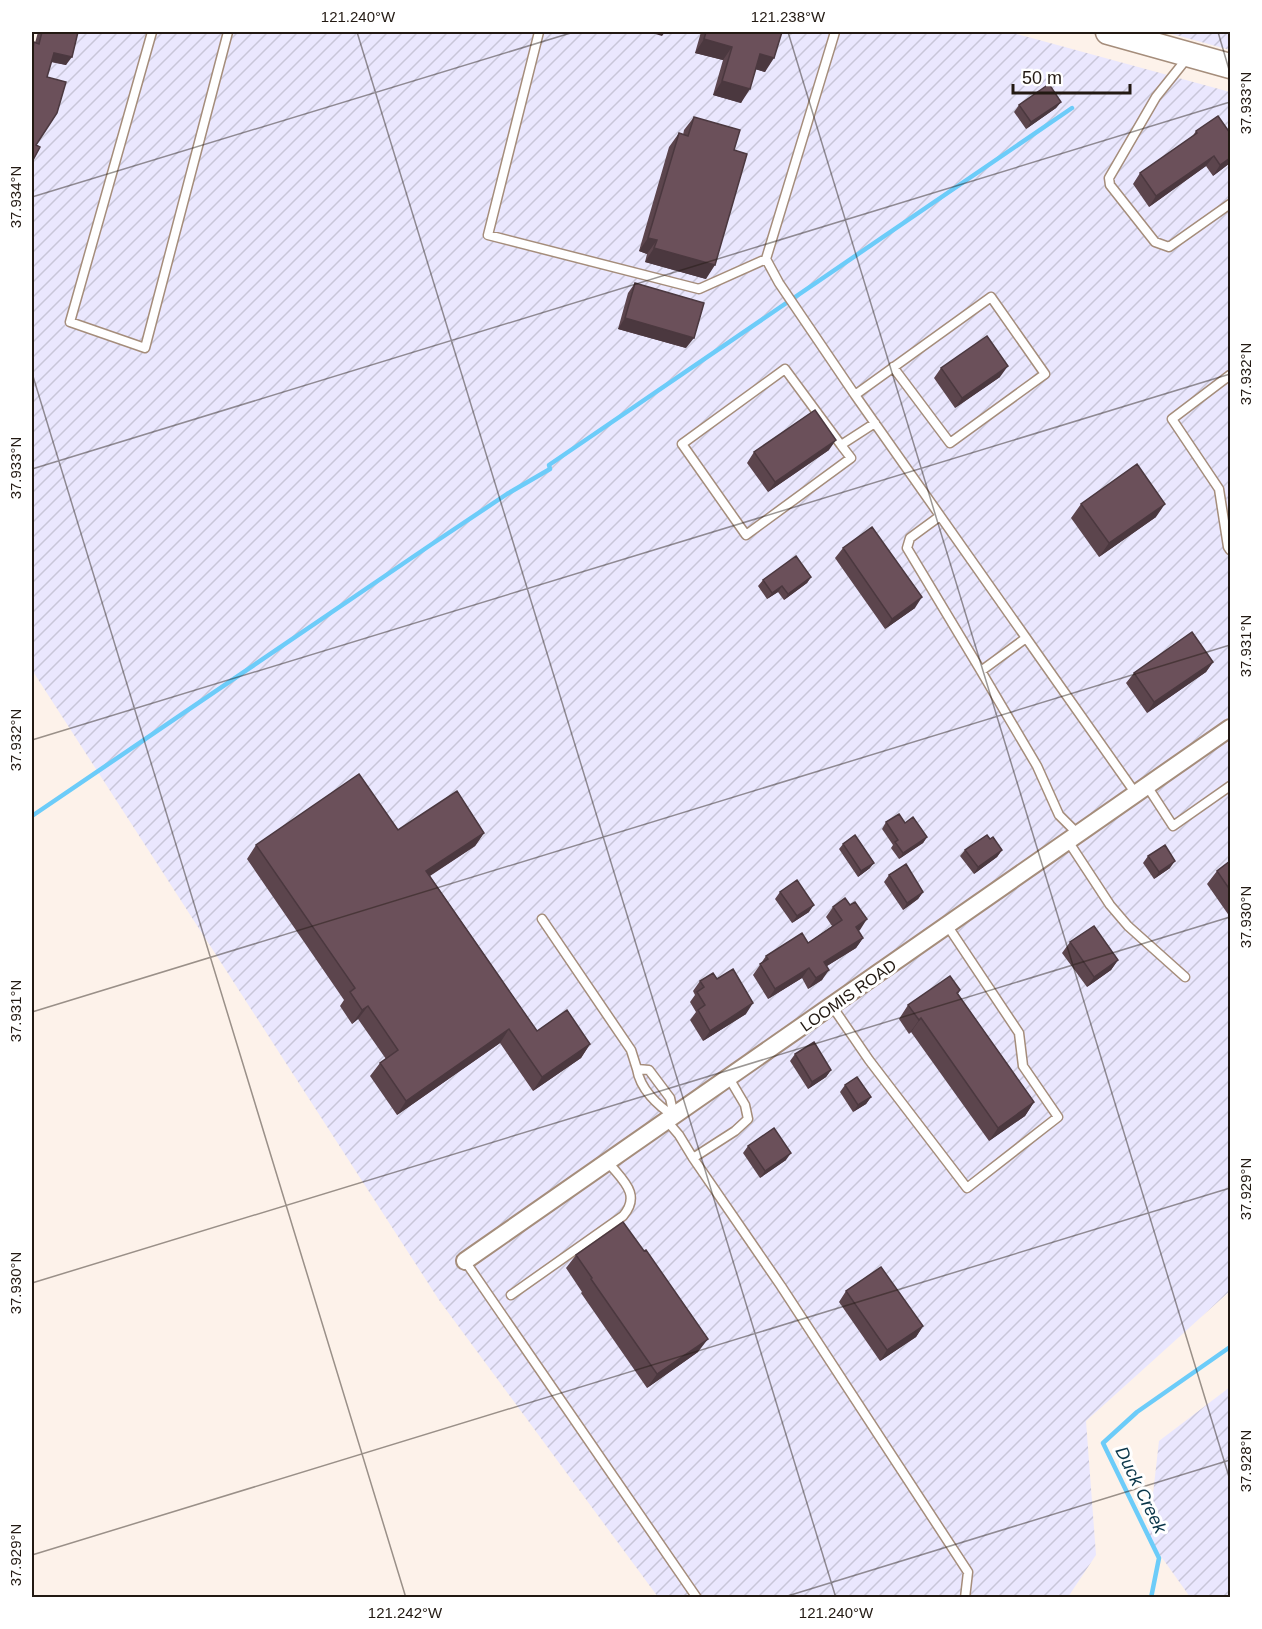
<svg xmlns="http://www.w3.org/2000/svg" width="1262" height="1629" viewBox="0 0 1262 1629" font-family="Arial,sans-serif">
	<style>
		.industrial { fill: url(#industrial-furrows) }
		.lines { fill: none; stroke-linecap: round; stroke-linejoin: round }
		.stream { stroke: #6cccf9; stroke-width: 4.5 }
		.lane-casing { stroke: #a58d7b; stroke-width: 11 }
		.street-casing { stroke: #a58d7b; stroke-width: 20 }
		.secondary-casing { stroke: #a58d7b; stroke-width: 27 }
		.lane { stroke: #fff; stroke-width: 8 }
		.street { stroke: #fff; stroke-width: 16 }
		.secondary { stroke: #fff; stroke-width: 24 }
		.wall { fill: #5c454d }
		.shaded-wall { fill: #4b383f }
		.building { fill: #6b505a; stroke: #4b383f; stroke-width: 1.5 }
		.ticks { fill: none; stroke: #221912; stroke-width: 1.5; stroke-opacity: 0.45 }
		.labels { text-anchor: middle; stroke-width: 6; stroke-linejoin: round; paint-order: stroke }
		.street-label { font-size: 16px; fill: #221912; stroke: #fff }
		.water-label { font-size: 18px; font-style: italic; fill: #093548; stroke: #fff }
		.neatline { fill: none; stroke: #221912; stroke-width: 2 }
		.ticks-label { font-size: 15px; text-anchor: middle; fill: #221912 }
	</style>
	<defs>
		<pattern id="industrial-furrows" width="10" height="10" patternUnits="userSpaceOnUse" patternTransform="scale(1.5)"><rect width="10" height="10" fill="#eae7fe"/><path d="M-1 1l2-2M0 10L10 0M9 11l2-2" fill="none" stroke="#c8c6d9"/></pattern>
	</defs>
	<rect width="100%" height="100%" fill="#fdf2ea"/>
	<path class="industrial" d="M 38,32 L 1010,32 L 1230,92 L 1230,1291 L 1086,1421 L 1096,1555 L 1068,1597 L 658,1597 L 439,1300 L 32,670 L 32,60 Z
		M 1165,32 L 1230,32 L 1230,50 Z
		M 1230,1387 L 1230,1597 L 1190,1597 L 1148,1538 L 1159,1441 Z"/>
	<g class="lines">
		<path class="stream" d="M 32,816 L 432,544 L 507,494 L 550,469 L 549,465 L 1072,108
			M 1151,1598 L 1159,1558 L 1103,1443 L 1137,1412 L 1230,1347"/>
		<defs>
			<path id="lane" d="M 152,32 L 70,322 L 145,348 L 228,32
				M 539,32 L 488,235 L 699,289 L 766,259 L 835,32
				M 1188,57 L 1156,97 L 1109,178 L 1110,185 L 1155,242 L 1169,247 L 1230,204
				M 766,259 L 779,283 L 855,395
				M 893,367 L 950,443 L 1045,374 L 991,297 L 855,395 L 1136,794
				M 1230,375 L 1172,419 L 1219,489 L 1228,547 L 1230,550
				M 841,445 L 851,458 L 746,535 L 682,444 L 785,369 L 841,445 L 875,423
				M 940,516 L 910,538 L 907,548 L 981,671
				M 1026,638 L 981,671 L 1037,766 L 1059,815 L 1078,834
				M 1147,786 L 1173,826 L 1230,786
				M 1068,841 L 1110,905 L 1128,926 L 1185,977
				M 542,919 L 631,1050 L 637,1069
				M 832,1006 L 869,1060 L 967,1188 L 1058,1117 L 1023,1066 L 1019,1033 L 947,925
				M 637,1069 L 649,1070 L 670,1098 L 674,1116 C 658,1106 640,1089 637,1069 Z
				M 667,1121 L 679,1135 L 693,1158 L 781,1286 L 968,1572 L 965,1598
				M 693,1158 L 735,1131 L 748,1119 L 745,1105 L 729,1078
				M 465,1261 L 697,1598
				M 511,1295 L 623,1216 C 642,1194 622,1180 608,1162"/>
			<path id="street" d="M 465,1261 L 1230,728"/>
			<path id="secondary" d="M 1108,32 L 1230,66"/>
		</defs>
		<use href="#lane" class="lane-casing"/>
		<use href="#street" class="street-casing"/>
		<use href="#secondary" class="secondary-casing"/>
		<use href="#lane" class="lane"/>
		<use href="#street" class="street"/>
		<use href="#secondary" class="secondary"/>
	</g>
	<path class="wall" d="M 38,32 L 78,32 L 66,65 L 51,62 L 47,77 L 36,145 L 32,162 L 32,46 L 34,42 L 35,43 Z
		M 701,32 L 782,32 L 765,72 L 756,69 L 741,103 L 713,95 L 723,60 L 695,53 Z
		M 1061,102 L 1056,108 L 1026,129 L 1014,112 L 1019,105 Z
		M 694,117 L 734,150 L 706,279 L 645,262 L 647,254 L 639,251 L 669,147 L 679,133 L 683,135 L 684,130 Z
		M 1196,131 L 1230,163 L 1213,176 L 1206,166 L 1149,207 L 1133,184 L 1140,173 L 1192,137 Z
		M 635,283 L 686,348 L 618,329 L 628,293 Z
		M 941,368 L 1000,377 L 955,408 L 934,378 Z
		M 829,450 L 768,492 L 747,463 L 754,452 Z
		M 1081,504 L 1156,517 L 1099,557 L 1071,518 Z
		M 843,548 L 915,608 L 885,629 L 835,558 Z
		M 811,577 L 807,583 L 784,600 L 778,592 L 767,599 L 758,586 L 763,580 Z
		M 1213,662 L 1206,672 L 1147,713 L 1126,683 L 1134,673 Z
		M 886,822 L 905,823 L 927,837 L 923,843 L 899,859 L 891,848 L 893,845 L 882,829 Z
		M 398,830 L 484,833 L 475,846 L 430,876 L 537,1031 L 590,1044 L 581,1058 L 533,1091 L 500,1043 L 397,1115 L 370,1076 L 380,1063 L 386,1059 L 358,1019 L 352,1024 L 340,1006 L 344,1000 L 247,859 L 256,845 Z
		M 990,839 L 1002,850 L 997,857 L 974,874 L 960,856 L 965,850 Z
		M 843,844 L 870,868 L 858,877 L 839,849 Z
		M 1148,856 L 1170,868 L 1154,879 L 1143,863 Z
		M 1230,861 L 1230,917 L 1207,884 L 1217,871 Z
		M 889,875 L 923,892 L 918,899 L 903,910 L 884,882 Z
		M 780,892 L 809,912 L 792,923 L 775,899 Z
		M 833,907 L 860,930 L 858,931 L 863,938 L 856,948 L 827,966 L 822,980 L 808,989 L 802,978 L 768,999 L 753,975 L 766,956 L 808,943 L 832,926 L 826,917 Z
		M 1070,942 L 1118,960 L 1111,970 L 1087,987 L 1062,953 Z
		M 717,979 L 746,1014 L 703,1041 L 690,1020 L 696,1012 L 690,1002 L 695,995 L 693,991 L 700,981 Z
		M 960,990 L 958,994 L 1034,1102 L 1025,1116 L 989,1141 L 911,1032 L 909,1034 L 899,1019 L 908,1005 Z
		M 795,1054 L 831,1070 L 826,1077 L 808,1089 L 790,1061 Z
		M 845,1085 L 871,1097 L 866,1104 L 853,1112 L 840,1092 Z
		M 748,1146 L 786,1160 L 760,1178 L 743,1153 Z
		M 576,1255 L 698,1352 L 647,1388 L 581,1293 L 582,1292 L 566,1268 Z
		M 846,1291 L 923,1326 L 916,1337 L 880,1361 L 839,1302 Z"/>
	<path class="shaded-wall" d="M 649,32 L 665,32 L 662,36 Z
		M 704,39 L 732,47 L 723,60 L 695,53 Z
		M 54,53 L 72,57 L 66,65 L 48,61 Z
		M 760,54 L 774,58 L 765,72 L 751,68 Z
		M 722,81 L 750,89 L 741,103 L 713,95 Z
		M 1061,102 L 1056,108 L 1026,129 L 1031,122 Z
		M 1214,156 L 1206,166 L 1149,207 L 1156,196 Z
		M 1230,158 L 1230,163 L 1213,176 L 1220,165 Z
		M 648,238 L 657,240 L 647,254 L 639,251 Z
		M 654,248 L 715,265 L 706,279 L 645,262 Z
		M 625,318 L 694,338 L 686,348 L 618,329 Z
		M 1008,366 L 1000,377 L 955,408 L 962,398 Z
		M 836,440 L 829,450 L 768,492 L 775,482 Z
		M 1165,504 L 1156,517 L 1099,557 L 1109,543 Z
		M 811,577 L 807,583 L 784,600 L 788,594 Z
		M 782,586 L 778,592 L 767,599 L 772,593 Z
		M 922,597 L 915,608 L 885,629 L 892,619 Z
		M 1213,662 L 1206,672 L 1147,713 L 1154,702 Z
		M 484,833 L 475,846 L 417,884 L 426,871 Z
		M 927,837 L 923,843 L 899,859 L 903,853 Z
		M 1002,850 L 997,857 L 974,874 L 978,867 Z
		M 1175,861 L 1170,868 L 1154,879 L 1159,872 Z
		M 874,863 L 870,868 L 858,877 L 861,871 Z
		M 923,892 L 918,899 L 903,910 L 907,903 Z
		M 814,905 L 809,912 L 792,923 L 797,916 Z
		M 867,919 L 860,930 L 848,937 L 856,927 Z
		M 863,938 L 856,948 L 817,972 L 824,962 Z
		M 1118,960 L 1111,970 L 1087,987 L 1094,977 Z
		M 809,968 L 802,978 L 768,999 L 775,989 Z
		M 829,970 L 822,980 L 808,989 L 816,978 Z
		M 753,1003 L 746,1014 L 703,1041 L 710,1031 Z
		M 368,1006 L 358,1019 L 352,1024 L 362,1010 Z
		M 921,1018 L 911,1032 L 909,1034 L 919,1020 Z
		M 509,1029 L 500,1043 L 397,1115 L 406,1101 Z
		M 590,1044 L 581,1058 L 533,1091 L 542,1077 Z
		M 831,1070 L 826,1077 L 808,1089 L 812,1082 Z
		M 871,1097 L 866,1104 L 853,1112 L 858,1105 Z
		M 1034,1102 L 1025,1116 L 989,1141 L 998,1128 Z
		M 791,1153 L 786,1160 L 760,1178 L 765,1171 Z
		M 923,1326 L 916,1337 L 880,1361 L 887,1350 Z
		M 708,1339 L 698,1352 L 647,1388 L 657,1374 Z"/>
	<path class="building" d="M 42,32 L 78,32 L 72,57 L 54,53 L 47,77 L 66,82 L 57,113 L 36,145 L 40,147 L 32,162 L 32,54 L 34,42 L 39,44 Z
		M 706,32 L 782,32 L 774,58 L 760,54 L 750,89 L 722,81 L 732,47 L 704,39 Z
		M 1049,84 L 1061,102 L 1031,122 L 1019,105 Z
		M 1218,116 L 1230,133 L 1230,158 L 1220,165 L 1214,156 L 1156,196 L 1140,173 L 1197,133 L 1196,131 Z
		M 694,117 L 740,130 L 734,150 L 747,154 L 715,265 L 654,248 L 657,240 L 648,238 L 679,133 L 688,136 Z
		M 635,283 L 704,303 L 694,338 L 625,318 Z
		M 987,336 L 1008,366 L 962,398 L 941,368 Z
		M 815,410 L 836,440 L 775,482 L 754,452 Z
		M 1137,464 L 1165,504 L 1109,543 L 1081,504 Z
		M 872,527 L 922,597 L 892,619 L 843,548 Z
		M 796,556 L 811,577 L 788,594 L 782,586 L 772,593 L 763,580 Z
		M 1192,632 L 1213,662 L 1154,702 L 1134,673 Z
		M 359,774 L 398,830 L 457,791 L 484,833 L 426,871 L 537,1031 L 567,1010 L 590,1044 L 542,1077 L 509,1029 L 406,1101 L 380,1063 L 398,1050 L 368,1006 L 362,1010 L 350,992 L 355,988 L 256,845 Z
		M 899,814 L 905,823 L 913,817 L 927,837 L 903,853 L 895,842 L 898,840 L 886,822 Z
		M 855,835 L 874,863 L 861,871 L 843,844 Z
		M 987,835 L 990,839 L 993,837 L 1002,850 L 978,867 L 965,850 Z
		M 1165,845 L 1175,861 L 1159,872 L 1148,856 Z
		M 1230,861 L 1230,890 L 1217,871 Z
		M 906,864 L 923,892 L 907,903 L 889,875 Z
		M 797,880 L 814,905 L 797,916 L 780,892 Z
		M 845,898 L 850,905 L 855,902 L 867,919 L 856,927 L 863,938 L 824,962 L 829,970 L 816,978 L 809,968 L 775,989 L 760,964 L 768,959 L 766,956 L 802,933 L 808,943 L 842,920 L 833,907 Z
		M 1094,926 L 1118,960 L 1094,977 L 1070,942 Z
		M 733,969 L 753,1003 L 710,1031 L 698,1010 L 705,1005 L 697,992 L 704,987 L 700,981 L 713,973 L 717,979 Z
		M 950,976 L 960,990 L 957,993 L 1034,1102 L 998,1128 L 921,1018 L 919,1020 L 908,1005 Z
		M 814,1042 L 831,1070 L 812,1082 L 795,1054 Z
		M 857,1077 L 871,1097 L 858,1105 L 845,1085 Z
		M 774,1128 L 791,1153 L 765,1171 L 748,1146 Z
		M 623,1222 L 644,1251 L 646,1250 L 708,1339 L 657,1374 L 591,1279 L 592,1278 L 576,1255 Z
		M 881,1267 L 923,1326 L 887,1350 L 846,1291 Z"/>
	<path class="ticks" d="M 357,32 L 836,1598M 788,32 L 1230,1480M 1218,32 L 1230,73M 32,197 L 574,32M 32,373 L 406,1598M 32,469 L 1230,102M 32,740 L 1230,374M 32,1012 L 1230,645M 32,1283 L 1230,917M 32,1555 L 1230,1188M 781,1598 L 1230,1460"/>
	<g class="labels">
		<g class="street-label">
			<text transform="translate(848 995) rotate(-35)" y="6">LOOMIS ROAD</text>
		</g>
		<g class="water-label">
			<text transform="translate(1141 1490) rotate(64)" y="6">Duck Creek</text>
		</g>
	</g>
	<rect width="1262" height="1629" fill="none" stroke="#ffffff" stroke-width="66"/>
	<path d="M1013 84v9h117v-9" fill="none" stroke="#221912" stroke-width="3"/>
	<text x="1022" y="84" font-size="18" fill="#221912" stroke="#ffffff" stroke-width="4.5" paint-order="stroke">50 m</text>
	<rect x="33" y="33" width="1196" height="1563" class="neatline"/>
	<g class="ticks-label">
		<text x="358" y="22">121.240°W</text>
		<text x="788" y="22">121.238°W</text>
		<text transform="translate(1246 103) rotate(-90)" y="5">37.933°N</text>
		<text transform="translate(16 197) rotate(-90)" y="5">37.934°N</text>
		<text transform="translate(1246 374) rotate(-90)" y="5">37.932°N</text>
		<text transform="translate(16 468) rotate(-90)" y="5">37.933°N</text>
		<text transform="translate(1246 646) rotate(-90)" y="5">37.931°N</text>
		<text transform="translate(16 740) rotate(-90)" y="5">37.932°N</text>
		<text transform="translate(1246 917) rotate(-90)" y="5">37.930°N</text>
		<text transform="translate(16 1011) rotate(-90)" y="5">37.931°N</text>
		<text transform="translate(1246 1189) rotate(-90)" y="5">37.929°N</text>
		<text transform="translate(16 1283) rotate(-90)" y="5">37.930°N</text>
		<text transform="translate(1246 1461) rotate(-90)" y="5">37.928°N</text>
		<text transform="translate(16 1555) rotate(-90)" y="5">37.929°N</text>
		<text x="405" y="1618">121.242°W</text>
		<text x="836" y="1618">121.240°W</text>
	</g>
</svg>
